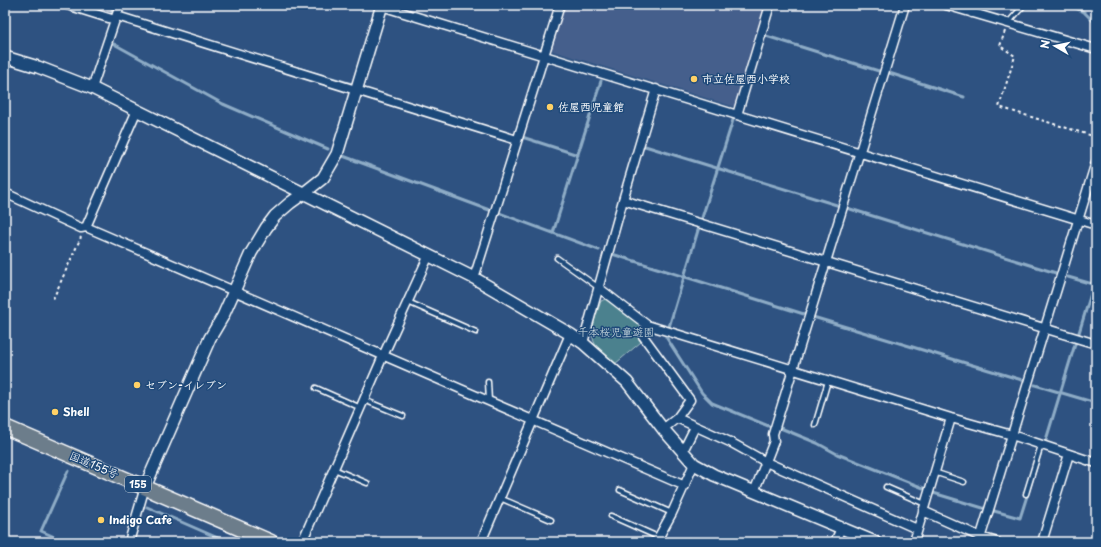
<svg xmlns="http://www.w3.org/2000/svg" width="1101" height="547" viewBox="0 0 1101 547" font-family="'Playpen Sans','Klee One',sans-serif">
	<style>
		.built { fill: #445f8c }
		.green { fill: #4c818e; stroke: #a6c0c6 }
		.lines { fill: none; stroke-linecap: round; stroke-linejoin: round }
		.stream { stroke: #8eacc6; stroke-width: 3 }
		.lane-casing { stroke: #fff; stroke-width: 7 }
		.street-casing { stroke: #fff; stroke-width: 11 }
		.secondary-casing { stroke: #fff; stroke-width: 14 }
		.highway-casing { stroke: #fff; stroke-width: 17 }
		.path { stroke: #fff; stroke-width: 2; stroke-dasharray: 3 3; stroke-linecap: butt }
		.lane { stroke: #1f4a7a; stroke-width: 4 }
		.street { stroke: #1f4a7a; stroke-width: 8 }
		.secondary { stroke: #1f4a7a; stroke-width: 11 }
		.highway { stroke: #6c7d8b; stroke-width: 14 }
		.poi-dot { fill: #ffd166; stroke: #1f4a7a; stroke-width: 1.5 }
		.labels { text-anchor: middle; stroke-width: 3; stroke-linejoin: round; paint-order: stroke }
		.shield { fill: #1f4a7a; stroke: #bcc9d7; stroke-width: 1 }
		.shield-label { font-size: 10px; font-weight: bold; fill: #fff }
		.poi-label { font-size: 11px; font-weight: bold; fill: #fff; stroke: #1f4a7a; text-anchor: start }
		.park-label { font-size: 11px; fill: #d2e0e3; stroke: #1f4a7a }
		.street-label { font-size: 11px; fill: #fff; stroke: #1f4a7a }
	</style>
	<rect width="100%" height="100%" fill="#2e5281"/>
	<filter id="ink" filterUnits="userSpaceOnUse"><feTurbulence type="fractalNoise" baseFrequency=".025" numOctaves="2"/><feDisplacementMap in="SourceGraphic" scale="8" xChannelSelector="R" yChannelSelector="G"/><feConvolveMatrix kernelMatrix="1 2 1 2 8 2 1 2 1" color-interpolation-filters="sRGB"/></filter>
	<g filter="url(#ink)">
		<path class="built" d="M 562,5 L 766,5 L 735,107 L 553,51 L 549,45 Z"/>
		<path class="green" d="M 608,298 L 641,323 L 641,327 L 638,338 L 641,342 L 615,364 C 609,358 599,350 595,344 C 588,330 597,314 601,301 Z"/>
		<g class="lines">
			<path class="stream" d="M 1027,5 L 1030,7 L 1043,5
				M 1069,5 L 1084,12 L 1096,24
				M 111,13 L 114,5
				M 766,36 L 882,72
				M 114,44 L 223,104 L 328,149
				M 284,64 L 352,84
				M 886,72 L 964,97
				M 522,137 L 578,155
				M 645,146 L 840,206
				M 343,156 L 492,211
				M 847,208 L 1056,273
				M 499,213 L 599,250
				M 701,221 L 733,120
				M 553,233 L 601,81
				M 612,254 L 807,315
				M 1068,277 L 1096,285
				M 813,317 L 1022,380
				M 669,327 L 699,227
				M 667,334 L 666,337 L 702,393 L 712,403 L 771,427
				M 1078,336 L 1096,277
				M 1035,385 L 1096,403
				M 778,427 L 817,443 L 837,454 L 926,489
				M 1046,440 L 1076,341
				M 930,492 L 983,508
				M 147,507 L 218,538
				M 994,511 L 1020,518 L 1042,449
				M 66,542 L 41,531 L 68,471"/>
			<defs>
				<path id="lane" d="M 1008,23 L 1024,5
					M 557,258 L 599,288
					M 408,302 L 476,332
					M 488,382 L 489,401
					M 316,388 L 361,408
					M 364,400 L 403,416
					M 815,425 L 828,381
					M 334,469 L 367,483
					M 934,472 L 964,482
					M 886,487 L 925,504
					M 620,490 L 672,513
					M 1026,494 L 1041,445
					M 500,498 L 551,520
					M 611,516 L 658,537"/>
				<path id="street" d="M 67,5 L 115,20
					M 378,5 L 1096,225
					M 946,5 L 1096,49
					M 972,13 L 974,5
					M 117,16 L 517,140
					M 92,88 L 120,5
					M 737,115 L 770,5
					M 5,193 L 81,228 L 86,227 L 685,486
					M 623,200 L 1096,344
					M 86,227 L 137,110
					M 474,278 L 560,5
					M 599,288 L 647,325 L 951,418 L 1012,435 L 1096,463
					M 647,325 L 643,336 L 690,400 L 677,418 L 663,429
					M 583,343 L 623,200 L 656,89
					M 677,418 L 730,442 L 766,462 L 917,529
					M 683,451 L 695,427
					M 754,492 L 774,441 L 773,434 L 905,5
					M 923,511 L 981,537 L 997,542
					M 129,542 L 145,487
					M 302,542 L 383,356 L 429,255
					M 481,542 C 511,473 540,403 570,334
					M 656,542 L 672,513 L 694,464
					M 835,542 L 841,528
					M 914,542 L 951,418
					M 979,542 L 1096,162
					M 1042,542 L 1069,454"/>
				<path id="secondary" d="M 5,57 L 38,67 L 92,88 L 474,278 L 570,334 L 583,343 L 627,382 L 663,429 L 694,464 L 714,475 L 875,542
					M 145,487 L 210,338 L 223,316 L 251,253 L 266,228 L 275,216 L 290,203 L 304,193 L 323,178 L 337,154 L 382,5"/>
				<path id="highway" d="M 5,427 L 271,542"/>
			</defs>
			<use href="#lane" class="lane-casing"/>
			<use href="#street" class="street-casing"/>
			<use href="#secondary" class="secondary-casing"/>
			<use href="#highway" class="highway-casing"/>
			<path class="path" d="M 1005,31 L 1000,46 L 1015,56 L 999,107 L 1096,137
				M 53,299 L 81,237"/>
			<use href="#lane" class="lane"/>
			<use href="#street" class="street"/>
			<use href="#secondary" class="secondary"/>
			<use href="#highway" class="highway"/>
		</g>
	</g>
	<g class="poi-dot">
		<circle cx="694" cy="79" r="4"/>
		<circle cx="550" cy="107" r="4"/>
		<circle cx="137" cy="385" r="4"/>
		<circle cx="55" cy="412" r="4"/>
		<circle cx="101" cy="520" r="4"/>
	</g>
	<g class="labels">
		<rect class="shield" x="125" y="476" width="26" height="16" rx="3"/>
		<g class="shield-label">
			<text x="138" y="488">155</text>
		</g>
		<g class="poi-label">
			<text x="702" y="83">市立佐屋西小学校</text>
			<text x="558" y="111">佐屋西児童館</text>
			<text x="145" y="389">セブン-イレブン</text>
			<text x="63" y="416">Shell</text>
			<text x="109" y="524">Indigo Cafe</text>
		</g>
		<g class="park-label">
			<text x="616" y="336">千本桜児童遊園</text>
		</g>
		<g class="street-label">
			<text transform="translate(94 465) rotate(23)" y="4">国道155号</text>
		</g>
	</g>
	<rect width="1101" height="547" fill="none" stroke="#1f4a7a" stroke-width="20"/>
	<rect x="10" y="10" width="1081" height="527" fill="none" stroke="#fff" stroke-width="1.5" filter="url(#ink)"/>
	<g transform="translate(1055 46) rotate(279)" stroke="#1f4a7a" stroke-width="3" paint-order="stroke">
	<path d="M0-3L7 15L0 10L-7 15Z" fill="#ffffff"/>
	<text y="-6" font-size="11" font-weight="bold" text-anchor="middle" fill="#ffffff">N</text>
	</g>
</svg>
